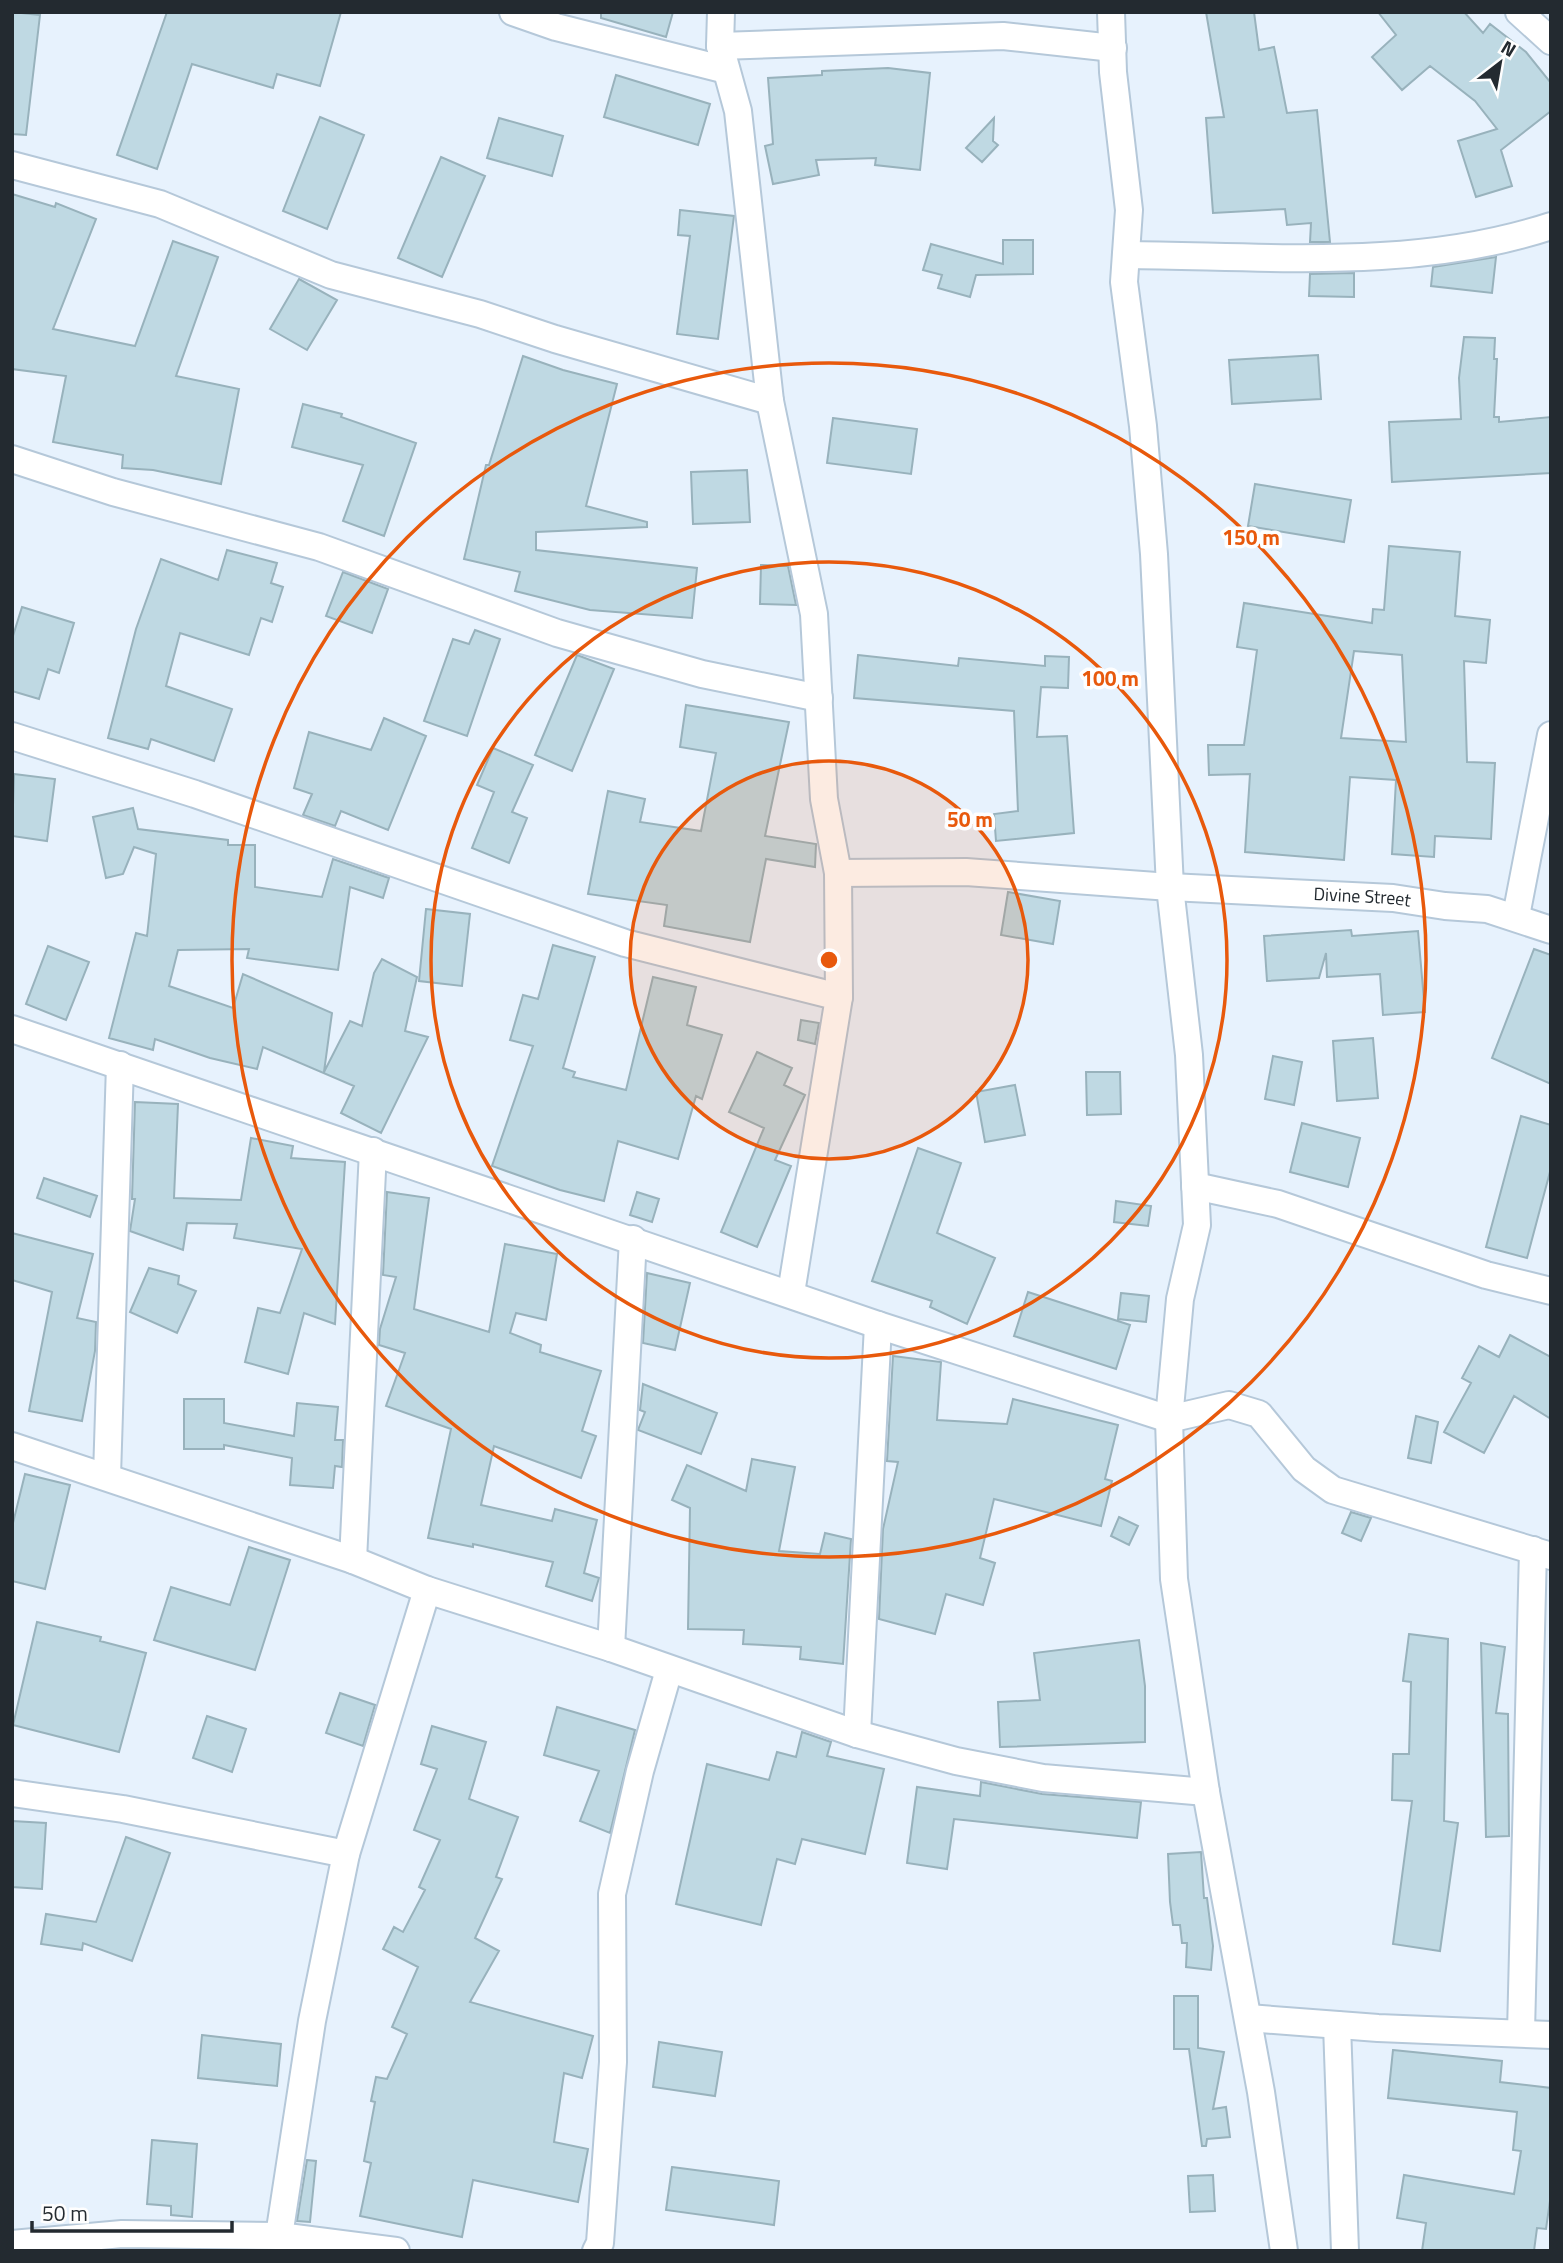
<svg xmlns="http://www.w3.org/2000/svg" width="1563" height="2263" viewBox="0 0 1563 2263" font-family="'Titillium Web',sans-serif">
	<style>
		.building { fill: #bfd9e3; stroke: #98b2bc; stroke-width: 2; fill-rule: evenodd }
		.lines { fill: none; stroke-linecap: round; stroke-linejoin: round }
		.street-casing { stroke: #b5c8d9; stroke-width: 30 }
		.street { stroke: #fff; stroke-width: 26 }
		.ring { fill: none; stroke: #e8590c; stroke-width: 3.5 }
		.labels { text-anchor: middle; stroke-width: 7; stroke-linejoin: round; paint-order: stroke }
		.street-label { font-size: 18px; fill: #232a30; stroke: #fefefe }
		.centre { fill: #e8590c; stroke: #fefefe; stroke-width: 3.5 }
		.ring-label { font-size: 21px; text-anchor: middle; font-weight: bold; fill: #e8590c; stroke: #fefefe; stroke-width: 7; stroke-linejoin: round; paint-order: stroke }
	</style>
	<rect width="100%" height="100%" fill="#e7f2fd"/>
	<path class="building" d="M 12,12 L 40,15 L 26,135 L 12,134 Z
		M 167,12 L 341,12 L 320,86 L 277,74 L 273,88 L 192,64 L 157,169 L 117,155 Z
		M 601,12 L 673,12 L 666,37 L 601,18 Z
		M 1206,12 L 1254,12 L 1259,50 L 1274,47 L 1287,113 L 1317,110 L 1330,242 L 1310,242 L 1311,223 L 1287,225 L 1285,209 L 1213,213 L 1206,118 L 1224,117 Z
		M 1378,12 L 1464,12 L 1483,33 L 1490,24 L 1526,52 L 1551,83 L 1551,111 L 1501,150 L 1512,186 L 1476,197 L 1458,141 L 1497,129 L 1475,101 L 1430,66 L 1402,90 L 1372,57 L 1396,35 Z
		M 888,68 L 930,73 L 920,170 L 875,165 L 876,158 L 816,160 L 819,175 L 773,184 L 765,146 L 773,144 L 768,78 L 822,75 L 822,71 Z
		M 616,75 L 710,104 L 698,145 L 604,117 Z
		M 320,117 L 364,135 L 327,229 L 283,211 Z
		M 499,118 L 563,136 L 552,176 L 487,158 Z
		M 994,118 L 993,141 L 998,145 L 982,162 L 966,148 Z
		M 441,157 L 485,176 L 442,277 L 398,258 Z
		M 12,194 L 55,207 L 56,203 L 96,219 L 53,329 L 135,346 L 173,241 L 218,257 L 176,376 L 239,389 L 221,484 L 153,470 L 122,468 L 123,455 L 53,442 L 66,376 L 12,369 Z
		M 680,210 L 734,216 L 718,339 L 677,334 L 690,236 L 678,235 Z
		M 1003,240 L 1033,240 L 1033,274 L 976,275 L 970,297 L 938,288 L 942,275 L 923,270 L 931,244 L 1003,264 Z
		M 1496,257 L 1492,293 L 1431,286 L 1433,267 Z
		M 1354,273 L 1354,297 L 1309,296 L 1310,274 Z
		M 299,279 L 337,300 L 307,350 L 270,329 Z
		M 1464,337 L 1495,338 L 1494,359 L 1497,359 L 1494,417 L 1499,417 L 1499,422 L 1551,417 L 1551,473 L 1392,482 L 1389,422 L 1461,419 L 1459,378 Z
		M 1318,355 L 1321,399 L 1232,404 L 1229,360 Z
		M 523,356 L 563,370 L 617,384 L 586,506 L 647,522 L 647,527 L 536,532 L 536,550 L 697,568 L 692,618 L 590,610 L 515,591 L 520,572 L 464,559 L 486,465 L 489,465 Z
		M 303,404 L 342,414 L 341,417 L 416,443 L 384,536 L 343,521 L 363,465 L 292,447 Z
		M 833,418 L 917,429 L 911,474 L 827,463 Z
		M 747,470 L 750,522 L 693,524 L 691,472 Z
		M 1255,484 L 1351,500 L 1344,542 L 1248,526 Z
		M 1389,546 L 1460,552 L 1455,616 L 1490,620 L 1486,663 L 1464,661 L 1467,762 L 1495,763 L 1491,839 L 1435,836 L 1434,857 L 1392,854 L 1396,780 L 1350,777 L 1344,860 L 1245,852 L 1250,774 L 1209,775 L 1208,745 L 1244,745 L 1257,650 L 1237,647 L 1244,603 L 1372,623 L 1373,609 L 1384,610 ZM 1354,651 L 1402,655 L 1406,742 L 1341,738 Z
		M 227,550 L 277,563 L 271,583 L 283,587 L 272,622 L 261,618 L 249,655 L 180,633 L 166,686 L 232,709 L 214,761 L 151,739 L 148,749 L 108,738 L 136,629 L 161,559 L 218,580 Z
		M 761,565 L 788,566 L 796,605 L 760,604 Z
		M 343,572 L 388,589 L 372,633 L 326,616 Z
		M 22,607 L 74,623 L 59,673 L 48,669 L 39,699 L 12,691 L 12,639 Z
		M 475,630 L 500,639 L 467,736 L 424,721 L 453,639 L 469,644 Z
		M 577,655 L 614,669 L 572,771 L 535,755 Z
		M 858,655 L 958,666 L 959,658 L 1045,666 L 1045,656 L 1069,657 L 1068,688 L 1041,687 L 1037,737 L 1067,736 L 1074,833 L 996,841 L 994,814 L 1018,811 L 1014,711 L 854,698 Z
		M 686,705 L 789,722 L 765,836 L 816,844 L 815,867 L 766,859 L 750,942 L 664,926 L 667,905 L 588,894 L 608,791 L 645,799 L 640,822 L 701,831 L 716,753 L 680,747 Z
		M 384,718 L 426,736 L 388,830 L 341,811 L 335,826 L 303,815 L 312,794 L 294,788 L 309,732 L 371,750 Z
		M 493,748 L 533,765 L 512,812 L 527,818 L 509,863 L 472,848 L 494,792 L 477,785 Z
		M 14,774 L 55,779 L 47,841 L 12,836 Z
		M 133,808 L 138,829 L 228,840 L 228,845 L 255,845 L 255,887 L 322,897 L 333,859 L 389,878 L 383,898 L 350,887 L 338,970 L 247,958 L 249,949 L 178,950 L 169,986 L 233,1008 L 243,974 L 332,1013 L 324,1072 L 350,1021 L 362,1026 L 374,973 L 382,959 L 417,977 L 405,1031 L 428,1037 L 381,1133 L 341,1113 L 354,1086 L 263,1047 L 257,1069 L 210,1058 L 155,1039 L 153,1050 L 109,1038 L 136,933 L 147,936 L 156,854 L 134,847 L 123,874 L 106,878 L 93,817 Z
		M 1008,892 L 1060,901 L 1053,944 L 1001,935 Z
		M 426,909 L 470,914 L 462,986 L 419,981 Z
		M 1351,930 L 1352,936 L 1418,931 L 1425,1012 L 1383,1015 L 1380,974 L 1327,977 L 1326,953 L 1319,978 L 1267,981 L 1264,936 Z
		M 553,945 L 595,957 L 563,1068 L 575,1072 L 573,1077 L 626,1090 L 653,977 L 696,987 L 687,1025 L 722,1035 L 702,1099 L 696,1096 L 678,1159 L 618,1141 L 604,1201 L 560,1190 L 492,1166 L 533,1046 L 510,1040 L 523,995 L 538,999 Z
		M 48,946 L 89,962 L 66,1020 L 26,1004 Z
		M 1534,949 L 1551,955 L 1551,1084 L 1492,1058 Z
		M 801,1020 L 819,1023 L 815,1044 L 798,1040 Z
		M 1373,1038 L 1378,1098 L 1337,1101 L 1333,1041 Z
		M 757,1052 L 792,1068 L 784,1085 L 805,1095 L 775,1160 L 791,1166 L 757,1247 L 721,1232 L 764,1128 L 729,1112 Z
		M 1273,1056 L 1302,1062 L 1294,1105 L 1265,1099 Z
		M 1086,1072 L 1120,1072 L 1121,1114 L 1087,1115 Z
		M 1015,1085 L 1025,1135 L 985,1142 L 976,1092 Z
		M 135,1102 L 178,1104 L 174,1198 L 241,1200 L 251,1138 L 293,1146 L 291,1158 L 345,1162 L 335,1324 L 304,1313 L 288,1374 L 245,1362 L 258,1308 L 280,1313 L 302,1249 L 234,1238 L 237,1224 L 187,1223 L 183,1250 L 130,1231 L 135,1199 L 132,1199 Z
		M 1521,1116 L 1551,1125 L 1551,1168 L 1527,1258 L 1486,1247 Z
		M 1302,1123 L 1360,1138 L 1348,1187 L 1290,1172 Z
		M 918,1148 L 961,1163 L 937,1233 L 995,1258 L 967,1324 L 930,1307 L 932,1301 L 872,1281 Z
		M 44,1178 L 97,1196 L 90,1217 L 37,1198 Z
		M 387,1192 L 429,1198 L 414,1309 L 489,1332 L 505,1244 L 557,1254 L 546,1320 L 516,1313 L 510,1333 L 541,1345 L 540,1352 L 601,1371 L 582,1431 L 596,1436 L 581,1478 L 494,1446 L 481,1505 L 552,1521 L 555,1509 L 597,1520 L 584,1573 L 599,1578 L 592,1601 L 546,1586 L 553,1562 L 473,1544 L 473,1547 L 428,1538 L 451,1429 L 386,1406 L 405,1353 L 379,1345 L 380,1329 L 396,1277 L 383,1275 Z
		M 637,1192 L 659,1199 L 652,1222 L 630,1215 Z
		M 1116,1201 L 1151,1206 L 1148,1226 L 1114,1222 Z
		M 12,1233 L 93,1254 L 77,1318 L 96,1322 L 95,1351 L 82,1421 L 29,1411 L 52,1292 L 12,1280 Z
		M 149,1268 L 179,1276 L 178,1284 L 196,1291 L 177,1333 L 130,1312 Z
		M 647,1273 L 690,1283 L 675,1350 L 643,1343 Z
		M 1028,1292 L 1130,1325 L 1116,1369 L 1014,1336 Z
		M 1121,1293 L 1149,1296 L 1146,1322 L 1118,1319 Z
		M 1510,1335 L 1551,1357 L 1551,1419 L 1514,1396 L 1484,1453 L 1444,1432 L 1471,1383 L 1462,1378 L 1479,1346 L 1499,1357 Z
		M 893,1356 L 941,1362 L 937,1420 L 1007,1424 L 1013,1399 L 1118,1425 L 1105,1479 L 1112,1481 L 1101,1526 L 994,1499 L 980,1558 L 995,1563 L 983,1605 L 946,1594 L 935,1634 L 879,1619 L 883,1529 L 898,1462 L 887,1461 Z
		M 643,1384 L 717,1413 L 701,1454 L 638,1430 L 645,1412 L 640,1410 Z
		M 184,1399 L 224,1399 L 224,1423 L 294,1436 L 297,1403 L 338,1407 L 335,1440 L 343,1440 L 342,1467 L 335,1466 L 333,1488 L 290,1485 L 292,1458 L 224,1445 L 224,1449 L 184,1449 Z
		M 1416,1416 L 1438,1422 L 1431,1463 L 1408,1458 Z
		M 752,1459 L 795,1467 L 779,1551 L 820,1554 L 825,1533 L 851,1539 L 843,1664 L 800,1659 L 801,1647 L 743,1644 L 744,1630 L 688,1629 L 690,1508 L 672,1500 L 687,1465 L 746,1491 Z
		M 25,1474 L 70,1485 L 45,1589 L 12,1581 L 12,1527 Z
		M 1351,1512 L 1371,1518 L 1361,1541 L 1342,1533 Z
		M 1119,1517 L 1138,1526 L 1129,1545 L 1111,1536 Z
		M 249,1547 L 290,1560 L 255,1670 L 154,1640 L 171,1587 L 230,1605 Z
		M 37,1622 L 101,1637 L 100,1641 L 146,1653 L 119,1752 L 13,1725 Z
		M 1409,1634 L 1448,1639 L 1444,1821 L 1458,1823 L 1440,1951 L 1393,1944 L 1412,1801 L 1392,1800 L 1393,1754 L 1409,1754 L 1411,1682 L 1403,1681 Z
		M 1139,1640 L 1145,1686 L 1145,1742 L 1000,1747 L 998,1702 L 1040,1700 L 1034,1653 Z
		M 1481,1643 L 1505,1647 L 1496,1713 L 1508,1714 L 1509,1836 L 1486,1837 Z
		M 340,1693 L 375,1705 L 363,1746 L 326,1733 Z
		M 557,1707 L 635,1730 L 610,1833 L 580,1821 L 599,1771 L 544,1755 Z
		M 207,1716 L 246,1729 L 232,1772 L 193,1758 Z
		M 432,1726 L 486,1742 L 469,1799 L 518,1817 L 496,1877 L 502,1879 L 475,1938 L 499,1951 L 470,2002 L 593,2036 L 582,2078 L 564,2073 L 554,2142 L 588,2149 L 578,2202 L 473,2180 L 462,2237 L 360,2216 L 371,2163 L 364,2161 L 375,2102 L 371,2101 L 376,2077 L 387,2079 L 407,2034 L 392,2027 L 418,1967 L 383,1949 L 394,1927 L 403,1932 L 425,1890 L 419,1887 L 440,1840 L 414,1830 L 437,1769 L 421,1764 Z
		M 802,1732 L 831,1742 L 827,1756 L 884,1769 L 865,1854 L 802,1839 L 795,1864 L 777,1859 L 761,1925 L 676,1904 L 707,1764 L 769,1780 L 777,1752 L 796,1757 Z
		M 981,1782 L 1042,1794 L 1141,1802 L 1137,1838 L 954,1819 L 947,1869 L 907,1863 L 917,1787 L 980,1796 Z
		M 12,1821 L 46,1823 L 42,1889 L 12,1887 Z
		M 126,1837 L 170,1853 L 132,1961 L 83,1943 L 82,1950 L 41,1944 L 46,1914 L 96,1922 Z
		M 1201,1852 L 1204,1898 L 1207,1898 L 1213,1946 L 1211,1970 L 1186,1967 L 1187,1943 L 1182,1943 L 1180,1925 L 1173,1925 L 1170,1902 L 1168,1854 Z
		M 1174,1996 L 1198,1996 L 1198,2048 L 1224,2052 L 1213,2109 L 1226,2107 L 1230,2137 L 1207,2139 L 1206,2146 L 1202,2146 L 1189,2049 L 1174,2049 Z
		M 202,2035 L 281,2044 L 277,2086 L 198,2078 Z
		M 659,2042 L 722,2052 L 715,2096 L 653,2087 Z
		M 1393,2050 L 1502,2061 L 1500,2082 L 1551,2088 L 1551,2194 L 1546,2229 L 1537,2228 L 1534,2251 L 1422,2251 L 1426,2223 L 1397,2218 L 1404,2175 L 1514,2194 L 1521,2151 L 1513,2150 L 1517,2112 L 1388,2098 Z
		M 152,2140 L 197,2144 L 192,2217 L 171,2215 L 171,2206 L 147,2204 Z
		M 307,2160 L 316,2161 L 310,2222 L 297,2221 Z
		M 672,2167 L 779,2181 L 774,2225 L 666,2210 Z
		M 1213,2175 L 1215,2211 L 1190,2212 L 1188,2176 Z"/>
	<g class="lines">
		<defs>
			<g id="street">
				<path d="M 513,12 L 556,27 L 726,70"/>
				<path d="M 721,12 L 720,46 L 738,111 L 770,401 L 814,614 L 824,799 L 838,873 L 839,997"/>
				<path d="M 1111,12 L 1113,72 L 1129,210 L 1124,282 L 1143,426 L 1154,554 L 1170,887 L 1189,1055 L 1197,1225 L 1180,1299 L 1169,1419 L 1174,1579 L 1206,1792 L 1261,2092 L 1284,2251"/>
				<path d="M 1519,12 L 1551,41"/>
				<path d="M 720,46 L 1003,36 L 1113,48"/>
				<path d="M 12,165 L 160,204 L 331,275 L 480,314 L 555,339 L 770,401"/>
				<path d="M 1126,255 C 1268,256 1415,271 1551,226"/>
				<path d="M 12,459 L 113,492 L 319,547 L 557,633 L 702,674 L 819,698"/>
				<path d="M 12,736 L 195,794 L 625,943 L 839,997 L 791,1293"/>
				<path id="s1" d="M 838,873 L 966,872 L 1170,887 L 1393,898 L 1445,906 L 1487,909 L 1551,930"/>
				<path d="M 1516,916 L 1551,735"/>
				<path d="M 12,1029 L 878,1325 L 1169,1419 L 1229,1405 L 1259,1414 L 1304,1469 L 1333,1490 L 1551,1556"/>
				<path d="M 1195,1186 L 1278,1204 L 1486,1275 L 1551,1291"/>
				<path d="M 12,1446 L 353,1560 L 427,1590 L 611,1648 L 857,1734 L 956,1761 L 1043,1778 L 1206,1792"/>
				<path d="M 107,1476 L 120,1065"/>
				<path d="M 353,1560 L 373,1151"/>
				<path d="M 611,1648 L 633,1239"/>
				<path d="M 857,1734 L 878,1325"/>
				<path d="M 12,1793 L 123,1809 L 346,1854"/>
				<path d="M 1248,2018 L 1378,2028 L 1551,2035"/>
				<path d="M 1337,2025 L 1345,2251"/>
				<path d="M 1521,2032 L 1533,1550"/>
				<path d="M 279,2236 L 312,2021 L 346,1854 L 427,1590"/>
				<path d="M 12,2244 L 122,2234 L 279,2236 L 396,2251"/>
				<path d="M 596,2251 L 600,2243 L 613,2062 L 612,1894 L 640,1771 L 669,1670"/>
			</g>
		</defs>
		<use href="#street" class="street-casing"/>
		<use href="#street" class="street"/>
	</g>
	<circle cx="829" cy="960" r="199" fill="#e8590c" fill-opacity=".12"/>
	<g class="ring">
		<circle cx="829" cy="960" r="199"/>
		<circle cx="829" cy="960" r="398"/>
		<circle cx="829" cy="960" r="597"/>
	</g>
	<g class="labels">
		<g class="street-label">
			<text dy="6" stroke="none"><textPath href="#s1" startOffset="525">Divine Street</textPath></text>
		</g>
	</g>
	<circle cx="829" cy="960" r="10" class="centre"/>
	<g class="ring-label">
		<text x="1251" y="545">150 m</text>
		<text x="1110" y="686">100 m</text>
		<text x="970" y="827">50 m</text>
	</g>
	<rect width="1563" height="2263" fill="none" stroke="#232a30" stroke-width="28"/>
	<g transform="translate(1500 63) rotate(31)" stroke="#fefefe" stroke-width="5" paint-order="stroke">
	<path d="M0-5L12 26L0 18L-12 26Z" fill="#232a30"/>
	<text y="-10" font-size="19" font-weight="bold" text-anchor="middle" fill="#232a30">N</text>
	</g>
	<path d="M32 2221v10h200v-10" fill="none" stroke="#232a30" stroke-width="3.5"/>
	<text x="42" y="2221" font-size="21" fill="#232a30" stroke="#fefefe" stroke-width="5" paint-order="stroke">50 m</text>
</svg>
